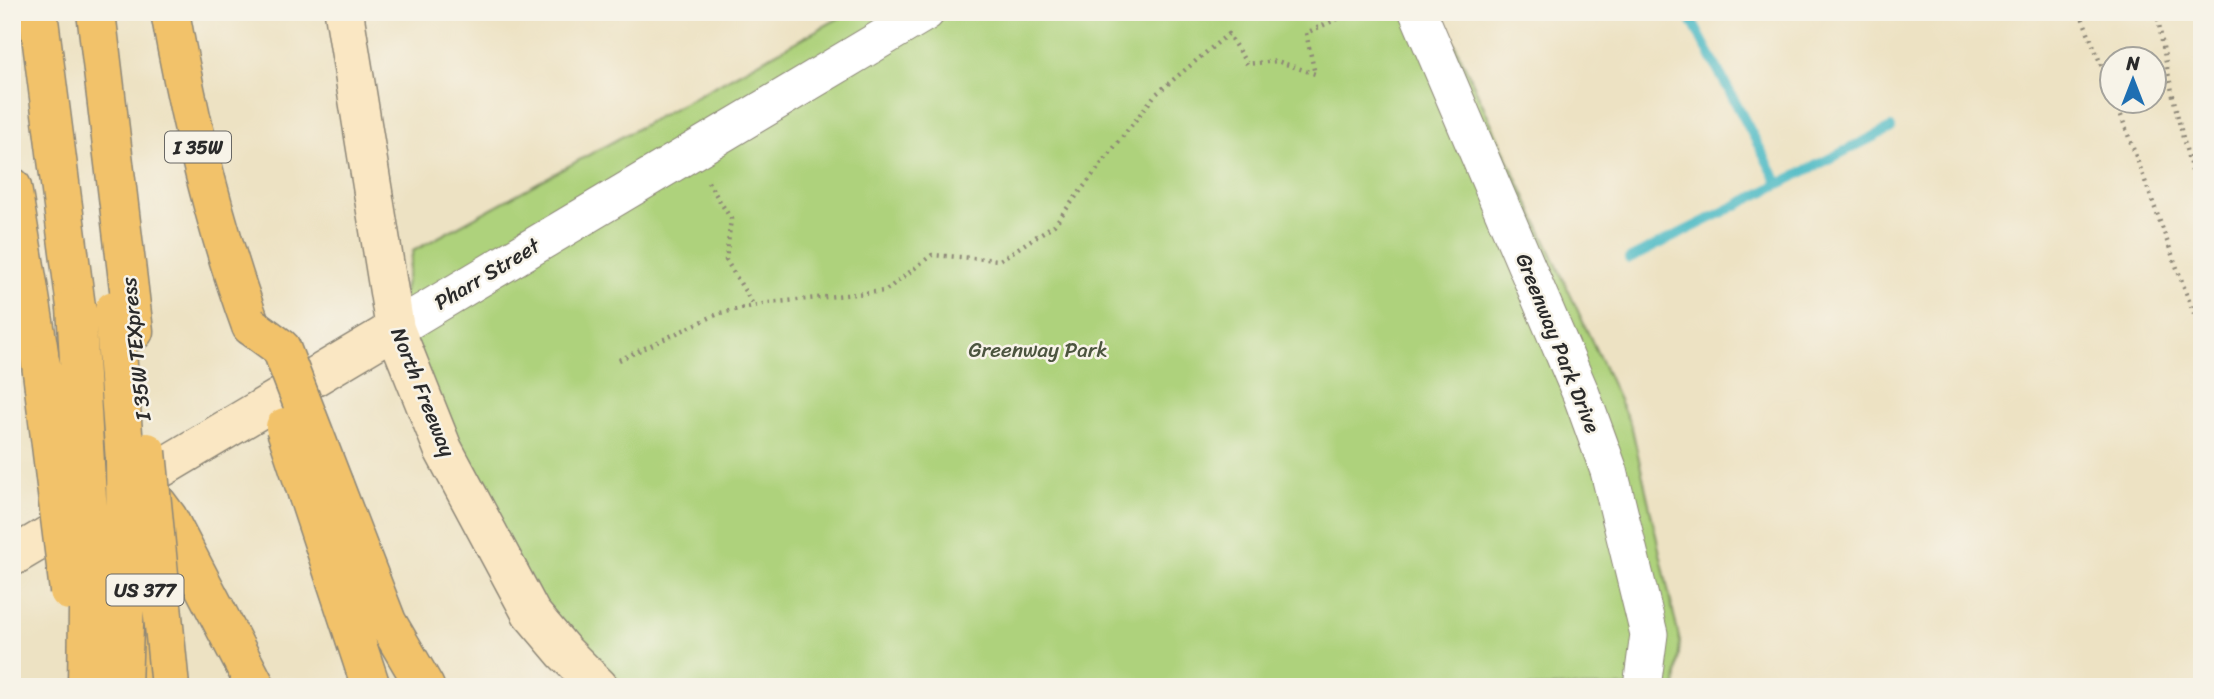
<svg xmlns="http://www.w3.org/2000/svg" width="2214" height="699" viewBox="0 0 2214 699" font-family="Sriracha,sans-serif">
	<style>
		.green { fill: #aed27b; stroke: #6c7e53; stroke-width: 2 }
		.lines { fill: none; stroke-linecap: round; stroke-linejoin: round }
		.stream { stroke: #4cbac5; stroke-width: 10 }
		.street-casing { stroke: #8c8677; stroke-width: 39 }
		.secondary-casing { stroke: #8c8677; stroke-width: 41 }
		.highway-casing { stroke: #8c8677; stroke-width: 41 }
		.path { stroke: #8c8677; stroke-width: 4.5; stroke-dasharray: 2 5; stroke-linecap: butt }
		.street { stroke: #fff; stroke-width: 37 }
		.secondary { stroke: #fae7c3; stroke-width: 38 }
		.highway { stroke: #f2c26a; stroke-width: 38 }
		.highway-bridge-casing { stroke: #8c8677; stroke-width: 41; stroke-linecap: butt }
		.highway-bridge { stroke: #f2c26a; stroke-width: 38 }
		.labels { text-anchor: middle; stroke-width: 5; stroke-linejoin: round; paint-order: stroke }
		.shield { fill: #f7f3e8; stroke: #686764; stroke-width: 2 }
		.shield-label { font-size: 19px; font-weight: bold; fill: #2b2b2b }
		.street-label { font-size: 21px; fill: #2b2b2b; stroke: #f7f3e8 }
		.park-label { font-size: 21px; fill: #4c553f; stroke: #f7f3e8 }
	</style>
	<rect width="100%" height="100%" fill="#f7f3e8"/>
	<filter id="ink" filterUnits="userSpaceOnUse"><feTurbulence type="fractalNoise" baseFrequency=".0143" numOctaves="2"/><feDisplacementMap in="SourceGraphic" scale="14" xChannelSelector="R" yChannelSelector="G"/><feConvolveMatrix kernelMatrix="1 2 1 2 8 2 1 2 1" color-interpolation-filters="sRGB"/></filter>
	<filter id="wash" filterUnits="userSpaceOnUse"><feTurbulence type="fractalNoise" baseFrequency=".00686" numOctaves="4" result="noise"/><feDisplacementMap in="SourceGraphic" scale="28" xChannelSelector="R" yChannelSelector="G"/><feGaussianBlur stdDeviation="1.57" result="paint"/><feColorMatrix in="noise" values="0 0 0 0 0 0 0 0 0 0 0 0 0 0 0 0 0 1.4 0 .05"/><feComposite in="paint" operator="in"/></filter>
	<g filter="url(#wash)">
		<rect width="100%" height="100%" fill="#ede2c3"/>
		<path class="green" d="M 850,12 L 1440,12 L 1632,428 L 1680,642 L 1676,687 L 599,687 L 564,652 L 395,329 L 413,251 Z"/>
		<g class="lines">
			<path class="stream" d="M 1687,12 L 1779,184
				M 1629,259 L 1891,128"/>
		</g>
	</g>
	<g filter="url(#ink)">
		<g class="lines">
			<defs>
				<path id="street" d="M 1418,12 L 1581,394 L 1609,471 L 1649,634 L 1642,687
					M 395,329 L 926,12"/>
				<path id="secondary" d="M 344,12 L 395,329 L 443,449 L 531,613 L 564,652 L 599,687
					M 12,557 L 395,329"/>
				<path id="highway" d="M 38,12 L 76,307
					M 96,12 L 134,331
					M 170,12 C 189,118 214,225 251,326
					M 12,187 L 41,364
					M 334,485 L 387,622 L 425,687
					M 145,487 L 168,518 L 256,687
					M 308,496 L 371,687
					M 148,624 L 149,687"/>
			</defs>
			<use href="#street" class="street-casing"/>
			<use href="#secondary" class="secondary-casing"/>
			<use href="#highway" class="highway-casing"/>
			<path class="path" d="M 2080,12 L 2112,92
				M 2157,12 C 2168,80 2182,140 2202,205
				M 2116,102 L 2202,336
				M 708,182 L 731,219 L 726,260 L 754,306
				M 619,360 L 720,313 L 768,303 L 885,291 L 932,255 L 1000,260 L 1054,225 L 1155,95 L 1228,34 L 1247,64 L 1277,61 L 1315,74 L 1306,33 L 1353,12"/>
			<use href="#street" class="street"/>
			<use href="#secondary" class="secondary"/>
			<use href="#highway" class="highway"/>
			<defs>
				<path id="highway-bridge" d="M 76,307 L 89,533 L 87,687
					M 114,310 L 125,461 L 126,565 L 122,687
					M 251,326 L 281,348 L 334,485
					M 41,364 L 69,591
					M 285,427 L 308,496
					M 147,452 L 170,687"/>
			</defs>
			<use href="#highway-bridge" class="highway-bridge-casing"/>
			<use href="#highway-bridge" class="highway-bridge"/>
		</g>
	</g>
	<g class="labels">
		<g class="shield">
			<rect x="165" y="131.5" width="66" height="31" rx="5"/>
			<rect x="106.5" y="574.5" width="77" height="31" rx="5"/>
		</g>
		<g class="shield-label">
			<text x="198" y="154">I 35W</text>
			<text x="145" y="597">US 377</text>
		</g>
		<g class="street-label">
			<text transform="translate(487 274) rotate(-31)" y="7">Pharr Street</text>
			<text transform="translate(1558 343) rotate(68)" y="7">Greenway Park Drive</text>
			<text transform="translate(136 349) rotate(-96)" y="7">I 35W TEXpress</text>
			<text transform="translate(423 392) rotate(68)" y="7">North Freeway</text>
		</g>
		<g class="park-label">
			<text x="1038" y="357">Greenway Park</text>
		</g>
	</g>
	<rect width="2214" height="699" fill="none" stroke="#f7f3e8" stroke-width="42"/>
	<g transform="translate(2133 80)"><circle r="33" fill="#f7f3e8" stroke="#a5a39c" stroke-width="2"/>
	<path d="M0-5L12 26L0 18L-12 26Z" fill="#1f6fb2"/>
	<text y="-10" font-size="19" font-weight="bold" text-anchor="middle" fill="#2b2b2b">N</text>
	</g>
</svg>
